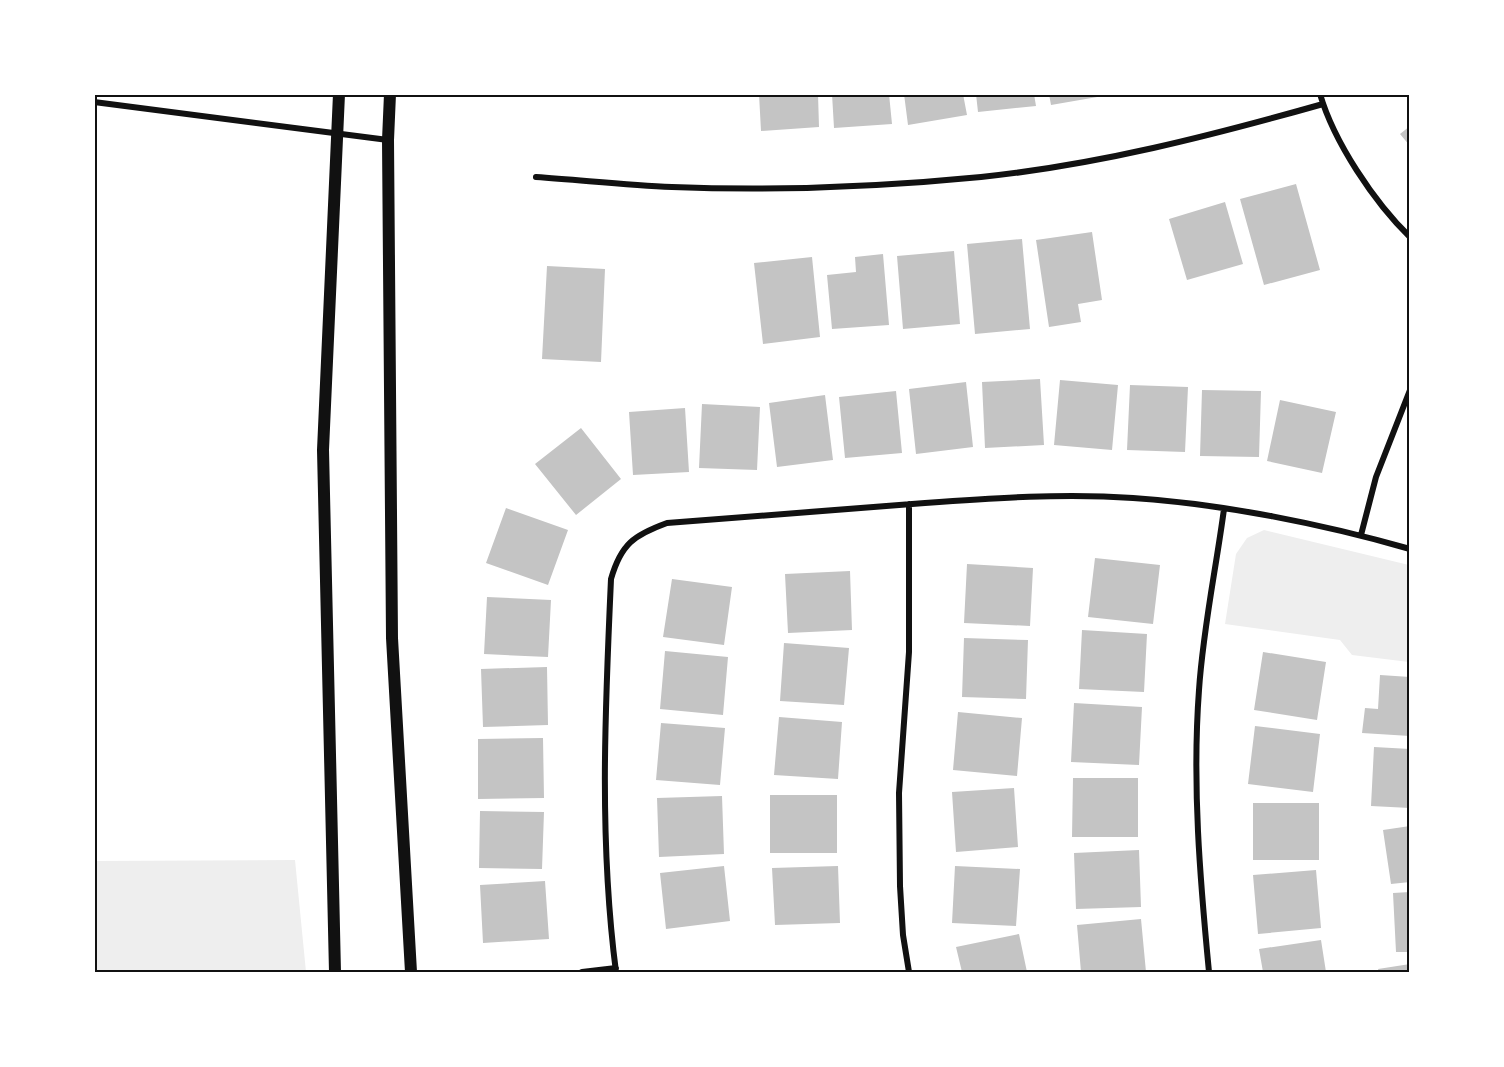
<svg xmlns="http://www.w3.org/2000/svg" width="1504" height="1067" viewBox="0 0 1504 1067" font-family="Roboto,sans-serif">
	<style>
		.green { fill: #eee }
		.building { fill: #c4c4c4 }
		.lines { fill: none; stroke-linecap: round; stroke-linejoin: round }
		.minor { stroke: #111; stroke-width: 6 }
		.secondary { stroke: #111; stroke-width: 12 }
		.neatline { fill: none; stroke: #111; stroke-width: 2 }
	</style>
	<rect width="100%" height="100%" fill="#fff"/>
	<path class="green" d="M 1264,530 L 1409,565 L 1409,662 L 1352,655 L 1340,640 L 1225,624 L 1236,554 L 1247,538 Z
		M 295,860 L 306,972 L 95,972 L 95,861 Z"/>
	<path class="building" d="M 759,94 L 818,94 L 819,127 L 761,131 Z
		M 832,94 L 889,94 L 892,124 L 834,128 Z
		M 904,94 L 963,94 L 967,115 L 908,125 Z
		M 976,94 L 1034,94 L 1036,106 L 978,112 Z
		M 1049,94 L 1103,94 L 1103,96 L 1051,105 Z
		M 1410,126 L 1410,146 L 1400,134 Z
		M 1296,184 L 1320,270 L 1264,285 L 1240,199 Z
		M 1225,202 L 1243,264 L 1187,280 L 1169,219 Z
		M 1092,232 L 1102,300 L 1078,304 L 1081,322 L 1049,327 L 1036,240 Z
		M 1022,239 L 1030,329 L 975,334 L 967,244 Z
		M 954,251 L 960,324 L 903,329 L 897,256 Z
		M 883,254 L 889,325 L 832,329 L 827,275 L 856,272 L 855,257 Z
		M 812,257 L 820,337 L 763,344 L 754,263 Z
		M 547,266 L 605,269 L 601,362 L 542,359 Z
		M 1040,379 L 1044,445 L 985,448 L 982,382 Z
		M 1060,380 L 1118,385 L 1112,450 L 1054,445 Z
		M 966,382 L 973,447 L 916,454 L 909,389 Z
		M 1130,385 L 1188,387 L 1185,452 L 1127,450 Z
		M 1202,390 L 1261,391 L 1259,457 L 1200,456 Z
		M 896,391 L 902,453 L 845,458 L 839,397 Z
		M 825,395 L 833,460 L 777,467 L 769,403 Z
		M 1280,400 L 1336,412 L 1322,473 L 1267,461 Z
		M 702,404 L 760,407 L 757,470 L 699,468 Z
		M 685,408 L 689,472 L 633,475 L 629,412 Z
		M 581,428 L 621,479 L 576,515 L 535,464 Z
		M 506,508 L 568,530 L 548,585 L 486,563 Z
		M 1095,558 L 1160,565 L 1153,624 L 1088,617 Z
		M 967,564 L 1033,568 L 1030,626 L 964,623 Z
		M 850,571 L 852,630 L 788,633 L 785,574 Z
		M 672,579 L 732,587 L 724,645 L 663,637 Z
		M 487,597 L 551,600 L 548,657 L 484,654 Z
		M 1082,630 L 1147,634 L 1144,692 L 1079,689 Z
		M 964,638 L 1028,640 L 1026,699 L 962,697 Z
		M 784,643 L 849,648 L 844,705 L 780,701 Z
		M 665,651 L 728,657 L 723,715 L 660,709 Z
		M 1263,652 L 1326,662 L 1317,720 L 1254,710 Z
		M 547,667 L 548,725 L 483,727 L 481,669 Z
		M 1380,675 L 1410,677 L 1410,736 L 1362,733 L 1365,708 L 1378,709 Z
		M 1074,703 L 1142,707 L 1139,765 L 1071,762 Z
		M 958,712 L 1022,718 L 1017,776 L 953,770 Z
		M 779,717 L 842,722 L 838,779 L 774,775 Z
		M 661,723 L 725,728 L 720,785 L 656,780 Z
		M 1255,726 L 1320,734 L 1313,792 L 1248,784 Z
		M 543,738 L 544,798 L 478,799 L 478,739 Z
		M 1374,747 L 1410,749 L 1410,808 L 1371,806 Z
		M 1073,778 L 1138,778 L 1138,837 L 1072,837 Z
		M 1014,788 L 1018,847 L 956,852 L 952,792 Z
		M 770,795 L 837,795 L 837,853 L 770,853 Z
		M 722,796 L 724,854 L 659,857 L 657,798 Z
		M 1253,803 L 1319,803 L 1319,860 L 1253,860 Z
		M 480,811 L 544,812 L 542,869 L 479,868 Z
		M 1410,826 L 1410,882 L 1391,884 L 1383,830 Z
		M 1139,850 L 1141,907 L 1076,909 L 1074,853 Z
		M 724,866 L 730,921 L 666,929 L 660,873 Z
		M 838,866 L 840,923 L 775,925 L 772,868 Z
		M 955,866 L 1020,869 L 1016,926 L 952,923 Z
		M 1316,870 L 1321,928 L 1258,934 L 1253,875 Z
		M 545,881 L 549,939 L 483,943 L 480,885 Z
		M 1410,892 L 1410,952 L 1396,952 L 1393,893 Z
		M 1141,919 L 1146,972 L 1081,972 L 1077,925 Z
		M 1019,934 L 1027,972 L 962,972 L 956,947 Z
		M 1321,940 L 1326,972 L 1263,972 L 1259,949 Z
		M 1410,964 L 1410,972 L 1379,972 L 1378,969 Z"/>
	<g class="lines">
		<path class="minor" d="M 1320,94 C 1334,142 1374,202 1410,237
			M 94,102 L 388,140
			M 536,177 C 581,180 626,185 672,187 C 774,191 879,187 981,177 C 1097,165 1210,136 1323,104
			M 1361,535 L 1376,477 L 1410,390
			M 582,972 L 616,968
			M 616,972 C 599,841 605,710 611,579 C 621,544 634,535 667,523 C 753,517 839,510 925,503 C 994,498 1064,493 1133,498 C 1223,504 1323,524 1410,549
			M 909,972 L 903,935 L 900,886 L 899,793 L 909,652 L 909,504
			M 1209,972 C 1200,879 1192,784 1199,690 C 1203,629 1216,569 1224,509"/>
		<path class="secondary" d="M 390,94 L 388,140 L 392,638 L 411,972
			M 335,972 L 323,450 L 339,94"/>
	</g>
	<rect width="1504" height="1067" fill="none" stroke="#ffffff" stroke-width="192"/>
	<rect x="96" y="96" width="1312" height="875" class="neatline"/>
</svg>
